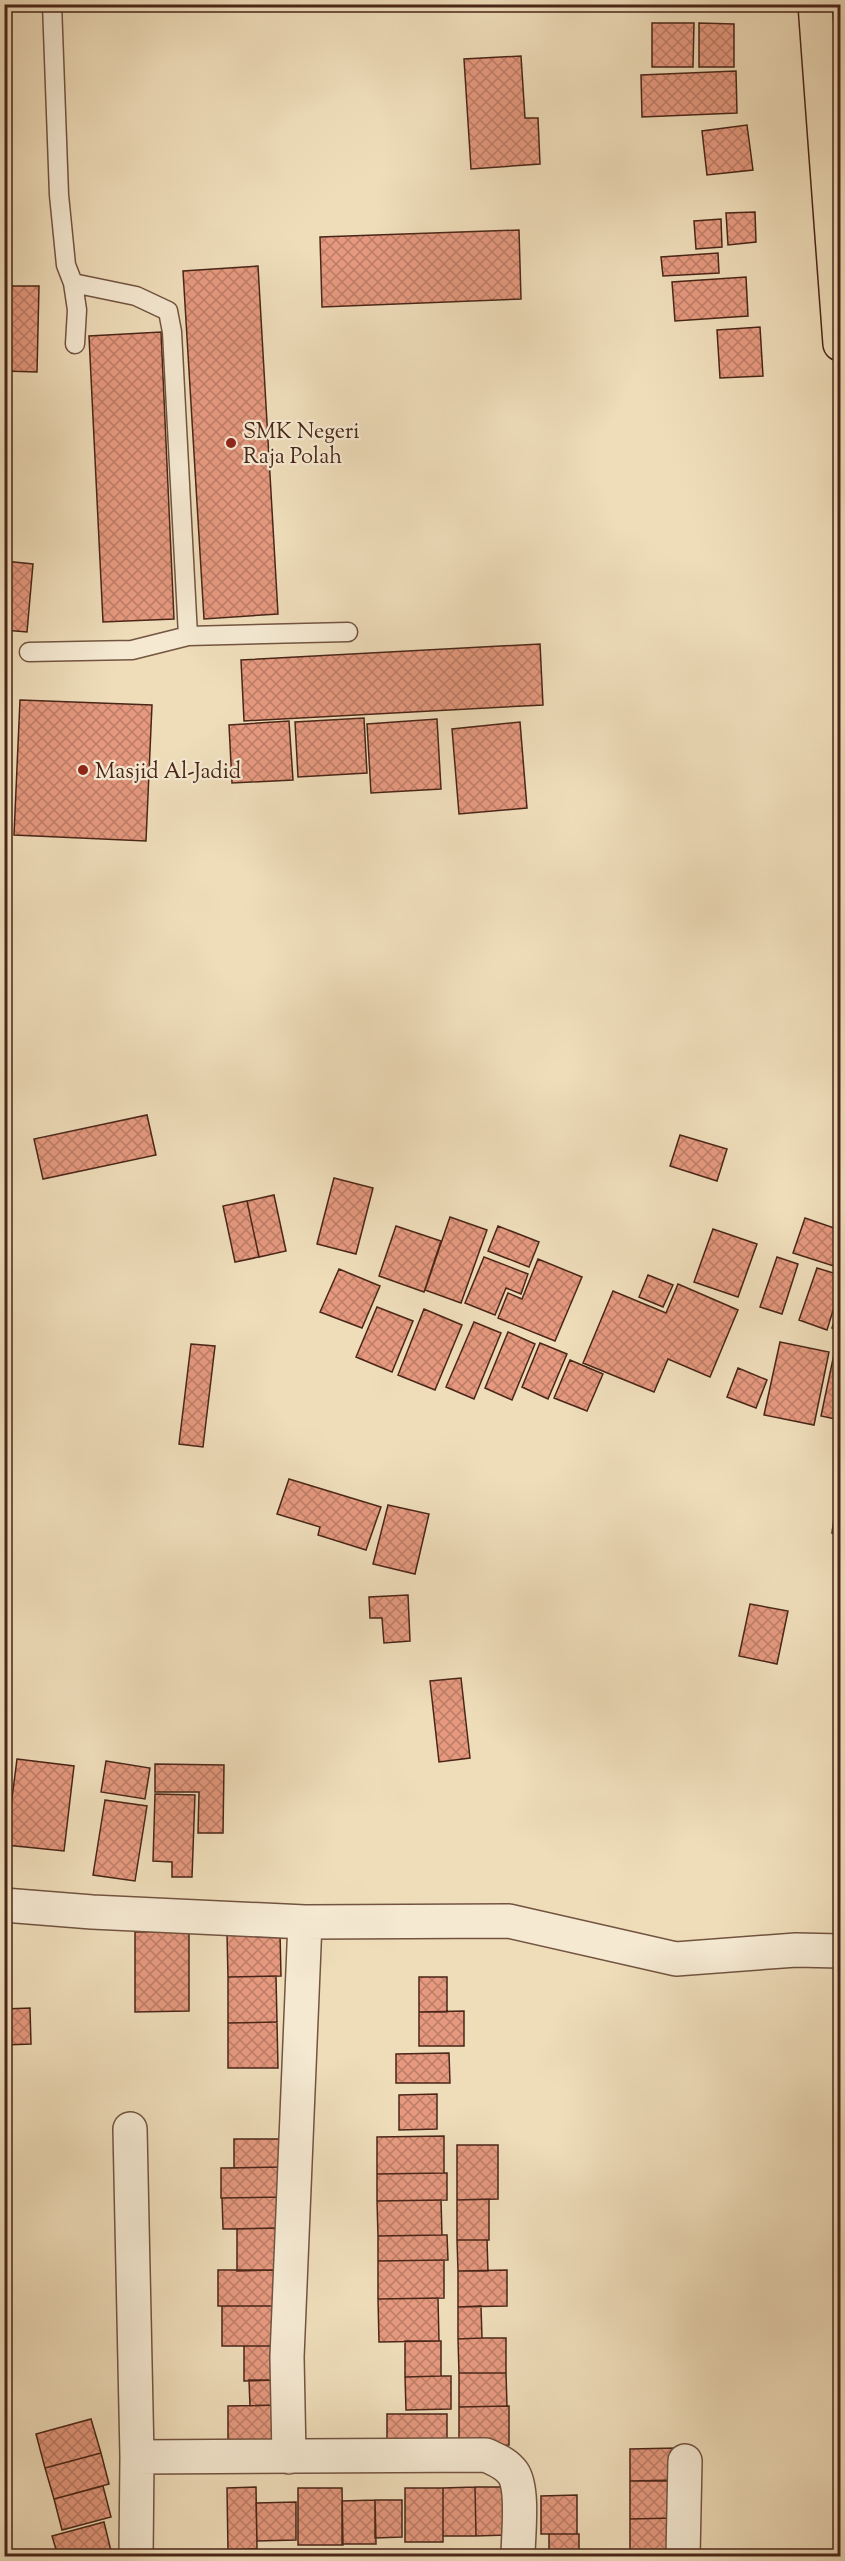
<svg xmlns="http://www.w3.org/2000/svg" width="845" height="2561" viewBox="0 0 845 2561" font-family="'Sorts Mill Goudy',serif">
	<style>
		.building { fill: url(#building-cross-hatch); stroke: #4a2618; stroke-width: 1.5 }
		.lines { fill: none; stroke-linecap: round; stroke-linejoin: round }
		.lane-casing { stroke: #735440; stroke-width: 21 }
		.street-casing { stroke: #735440; stroke-width: 36 }
		.highway-casing { stroke: #4a2618; stroke-width: 36 }
		.lane { stroke: #f5e9d2; stroke-width: 18 }
		.street { stroke: #f5e9d2; stroke-width: 33 }
		.highway { stroke: #efddba; stroke-width: 33 }
		.poi-dot { fill: #8f2418; stroke: #f5e9d2; stroke-width: 2 }
		.labels { text-anchor: middle; stroke-width: 4.5; stroke-linejoin: round; paint-order: stroke }
		.poi-label { font-size: 22px; fill: #4a2618; stroke: #f5e9d2; text-anchor: start }
	</style>
	<defs>
		<pattern id="building-cross-hatch" width="8" height="8" patternUnits="userSpaceOnUse" patternTransform="scale(1.5)"><rect width="8" height="8" fill="#e6997f"/><path d="M0 0l8 8M0 8l8-8" fill="none" stroke="#bc7d67"/></pattern>
	</defs>
	<rect width="100%" height="100%" fill="#efddba"/>
	<filter id="stains"><feTurbulence type="fractalNoise" baseFrequency=".00333" numOctaves="4"/><feColorMatrix values="0 0 0 0 .2 0 0 0 0 .09 0 0 0 0 .02 0 0 0 .5 -.17"/></filter>
	<radialGradient id="worn" r=".72"><stop offset=".6" stop-color="#630" stop-opacity="0"/><stop offset="1" stop-color="#630" stop-opacity=".3"/></radialGradient>
	<path class="building" d="M 652,23 L 694,23 L 693,67 L 652,67 Z
		M 699,23 L 734,24 L 734,67 L 699,67 Z
		M 521,56 L 525,118 L 538,118 L 540,164 L 471,169 L 464,59 Z
		M 736,71 L 737,113 L 642,117 L 641,75 Z
		M 747,125 L 753,170 L 707,175 L 702,131 Z
		M 755,212 L 756,242 L 728,245 L 726,213 Z
		M 721,219 L 722,247 L 696,249 L 694,221 Z
		M 519,230 L 521,299 L 322,307 L 320,237 Z
		M 718,253 L 719,273 L 663,276 L 661,257 Z
		M 258,266 L 278,614 L 204,619 L 183,271 Z
		M 746,277 L 748,316 L 675,321 L 672,282 Z
		M 4,286 L 39,286 L 37,372 L 4,371 Z
		M 760,327 L 763,376 L 720,378 L 717,330 Z
		M 161,332 L 174,619 L 103,622 L 89,336 Z
		M 4,561 L 33,564 L 27,632 L 4,630 Z
		M 540,644 L 543,705 L 244,721 L 241,660 Z
		M 20,700 L 152,705 L 146,841 L 14,835 Z
		M 364,718 L 367,773 L 298,777 L 295,722 Z
		M 437,719 L 441,789 L 371,793 L 367,724 Z
		M 289,721 L 293,780 L 232,783 L 229,725 Z
		M 520,722 L 527,808 L 459,814 L 452,729 Z
		M 147,1115 L 156,1155 L 43,1179 L 34,1139 Z
		M 680,1135 L 727,1149 L 717,1181 L 670,1166 Z
		M 334,1178 L 373,1188 L 356,1254 L 317,1244 Z
		M 274,1195 L 286,1251 L 259,1257 L 247,1201 Z
		M 247,1201 L 259,1257 L 235,1262 L 223,1206 Z
		M 450,1217 L 487,1230 L 461,1303 L 425,1290 Z
		M 805,1218 L 840,1230 L 840,1268 L 793,1253 Z
		M 396,1226 L 441,1241 L 424,1292 L 379,1276 Z
		M 498,1226 L 539,1242 L 529,1267 L 488,1251 Z
		M 713,1229 L 757,1244 L 738,1297 L 694,1282 Z
		M 484,1257 L 528,1274 L 521,1294 L 506,1288 L 495,1315 L 465,1303 Z
		M 777,1257 L 798,1264 L 782,1314 L 760,1307 Z
		M 538,1259 L 582,1277 L 555,1341 L 498,1318 L 508,1293 L 522,1299 Z
		M 817,1268 L 840,1275 L 840,1288 L 827,1330 L 799,1320 Z
		M 339,1269 L 380,1286 L 362,1328 L 320,1312 Z
		M 648,1275 L 673,1285 L 663,1307 L 639,1297 Z
		M 678,1284 L 738,1310 L 710,1377 L 668,1359 L 654,1392 L 583,1363 L 613,1291 L 666,1313 Z
		M 840,1303 L 840,1331 L 832,1328 Z
		M 377,1307 L 413,1321 L 392,1372 L 356,1357 Z
		M 424,1309 L 462,1325 L 435,1390 L 398,1375 Z
		M 474,1322 L 501,1333 L 474,1399 L 446,1387 Z
		M 508,1332 L 535,1344 L 512,1400 L 485,1388 Z
		M 780,1342 L 829,1352 L 814,1425 L 764,1415 Z
		M 540,1343 L 567,1354 L 548,1399 L 522,1387 Z
		M 191,1344 L 215,1346 L 203,1447 L 179,1444 Z
		M 834,1354 L 840,1355 L 840,1420 L 821,1416 Z
		M 570,1360 L 603,1374 L 587,1411 L 554,1398 Z
		M 738,1368 L 767,1380 L 756,1408 L 727,1397 Z
		M 840,1472 L 840,1534 L 832,1533 Z
		M 289,1479 L 381,1507 L 366,1550 L 318,1535 L 320,1527 L 277,1514 Z
		M 388,1505 L 429,1514 L 415,1574 L 373,1564 Z
		M 408,1595 L 410,1641 L 384,1643 L 382,1618 L 370,1618 L 369,1597 Z
		M 750,1604 L 788,1611 L 777,1664 L 739,1656 Z
		M 461,1678 L 470,1758 L 439,1762 L 430,1681 Z
		M 17,1759 L 74,1766 L 64,1851 L 6,1845 Z
		M 106,1761 L 150,1768 L 145,1799 L 101,1792 Z
		M 155,1764 L 224,1765 L 223,1833 L 198,1833 L 199,1792 L 155,1792 Z
		M 155,1794 L 195,1795 L 192,1877 L 172,1877 L 172,1862 L 153,1861 Z
		M 105,1800 L 147,1806 L 135,1881 L 93,1875 Z
		M 189,1931 L 189,2011 L 135,2012 L 135,1932 Z
		M 280,1933 L 281,1976 L 228,1977 L 227,1934 Z
		M 276,1976 L 277,2022 L 228,2023 L 228,1977 Z
		M 419,1977 L 447,1977 L 447,2012 L 419,2012 Z
		M 30,2008 L 31,2044 L 4,2045 L 4,2009 Z
		M 464,2011 L 464,2046 L 419,2046 L 419,2012 Z
		M 277,2022 L 278,2068 L 228,2068 L 228,2023 Z
		M 449,2053 L 450,2083 L 396,2083 L 396,2054 Z
		M 437,2094 L 437,2129 L 399,2130 L 399,2095 Z
		M 444,2136 L 444,2173 L 377,2174 L 377,2137 Z
		M 234,2139 L 282,2139 L 283,2167 L 234,2168 Z
		M 457,2145 L 498,2145 L 498,2199 L 457,2200 Z
		M 283,2167 L 283,2197 L 221,2198 L 221,2168 Z
		M 444,2173 L 447,2173 L 447,2200 L 377,2201 L 377,2174 Z
		M 283,2197 L 283,2228 L 223,2229 L 222,2198 Z
		M 489,2199 L 489,2240 L 457,2240 L 457,2200 Z
		M 441,2200 L 442,2235 L 378,2236 L 377,2201 Z
		M 276,2228 L 276,2270 L 237,2271 L 237,2229 Z
		M 442,2235 L 447,2235 L 448,2260 L 378,2261 L 378,2236 Z
		M 457,2240 L 487,2240 L 488,2271 L 458,2271 Z
		M 444,2260 L 444,2298 L 378,2299 L 378,2261 Z
		M 218,2270 L 276,2270 L 277,2306 L 218,2306 Z
		M 507,2270 L 507,2306 L 458,2307 L 458,2271 Z
		M 438,2298 L 439,2341 L 379,2342 L 378,2299 Z
		M 222,2306 L 277,2306 L 277,2346 L 222,2346 Z
		M 481,2306 L 482,2338 L 458,2339 L 458,2307 Z
		M 482,2338 L 506,2338 L 506,2373 L 459,2373 L 458,2339 Z
		M 405,2341 L 441,2341 L 441,2376 L 405,2377 Z
		M 244,2346 L 277,2346 L 277,2380 L 244,2381 Z
		M 459,2373 L 506,2373 L 507,2406 L 459,2407 Z
		M 441,2376 L 451,2376 L 451,2409 L 406,2410 L 405,2377 Z
		M 249,2380 L 277,2380 L 277,2405 L 250,2406 Z
		M 277,2405 L 278,2449 L 228,2450 L 228,2406 Z
		M 509,2406 L 509,2445 L 459,2446 L 459,2407 Z
		M 387,2414 L 447,2414 L 447,2443 L 387,2444 Z
		M 91,2419 L 101,2453 L 45,2468 L 36,2434 Z
		M 677,2448 L 677,2480 L 630,2481 L 630,2449 Z
		M 101,2453 L 109,2484 L 54,2499 L 45,2468 Z
		M 630,2481 L 674,2481 L 674,2518 L 630,2519 Z
		M 103,2486 L 111,2517 L 62,2530 L 54,2499 Z
		M 256,2487 L 257,2549 L 228,2550 L 227,2488 Z
		M 475,2487 L 506,2487 L 507,2535 L 476,2536 Z
		M 475,2487 L 476,2536 L 443,2536 L 443,2488 Z
		M 298,2488 L 342,2488 L 343,2545 L 298,2545 Z
		M 405,2488 L 443,2488 L 443,2542 L 405,2542 Z
		M 577,2495 L 577,2534 L 541,2534 L 541,2496 Z
		M 375,2500 L 402,2500 L 402,2537 L 375,2538 Z
		M 375,2500 L 376,2544 L 342,2544 L 342,2501 Z
		M 296,2502 L 296,2540 L 257,2541 L 256,2503 Z
		M 674,2518 L 675,2553 L 630,2554 L 630,2519 Z
		M 104,2522 L 111,2551 L 91,2556 L 58,2556 L 52,2536 Z
		M 549,2534 L 579,2534 L 579,2556 L 549,2556 Z
		M 406,2550 L 437,2550 L 437,2556 L 406,2556 Z
		M 437,2550 L 474,2550 L 474,2556 L 437,2556 Z
		M 474,2550 L 506,2550 L 506,2556 L 474,2556 Z"/>
	<g class="lines">
		<defs>
			<path id="lane" d="M 52,4 L 59,195 L 66,265 L 73,283 L 77,310 L 75,344
				M 73,283 L 136,296 L 168,311 L 172,332 L 188,636
				M 29,652 L 132,650 L 188,636 L 348,632"/>
			<path id="street" d="M 4,1905 L 92,1912 L 305,1922 L 509,1921 L 676,1959 L 796,1950 L 840,1951
				M 130,2129 L 137,2457 L 136,2556
				M 137,2457 L 486,2455 C 496,2460 506,2463 513,2473 C 524,2489 518,2537 518,2556
				M 289,2457 L 287,2357 L 305,1922
				M 683,2556 L 685,2461"/>
			<path id="highway" d="M 815,4 L 840,344"/>
		</defs>
		<use href="#lane" class="lane-casing"/>
		<use href="#street" class="street-casing"/>
		<use href="#highway" class="highway-casing"/>
		<use href="#lane" class="lane"/>
		<use href="#street" class="street"/>
		<use href="#highway" class="highway"/>
	</g>
	<g class="poi-dot">
		<circle cx="231" cy="443" r="6"/>
		<circle cx="83" cy="770" r="6"/>
	</g>
	<g class="labels">
		<g class="poi-label">
			<text x="243" y="438">SMK Negeri<tspan x="243" dy="25">Raja Polah</tspan></text>
			<text x="95" y="778">Masjid Al-Jadid</text>
		</g>
	</g>
	<rect width="845" height="2561" fill="none" stroke="#efddba" stroke-width="24"/>
	<rect x="6" y="6" width="833" height="2549" fill="none" stroke="#4a2618" stroke-width="3"/>
	<rect x="12" y="12" width="821" height="2537" fill="none" stroke="#4a2618" stroke-width="1.5"/>
	<rect width="100%" height="100%" filter="url(#stains)"/>
	<rect width="100%" height="100%" fill="url(#worn)"/>
</svg>
